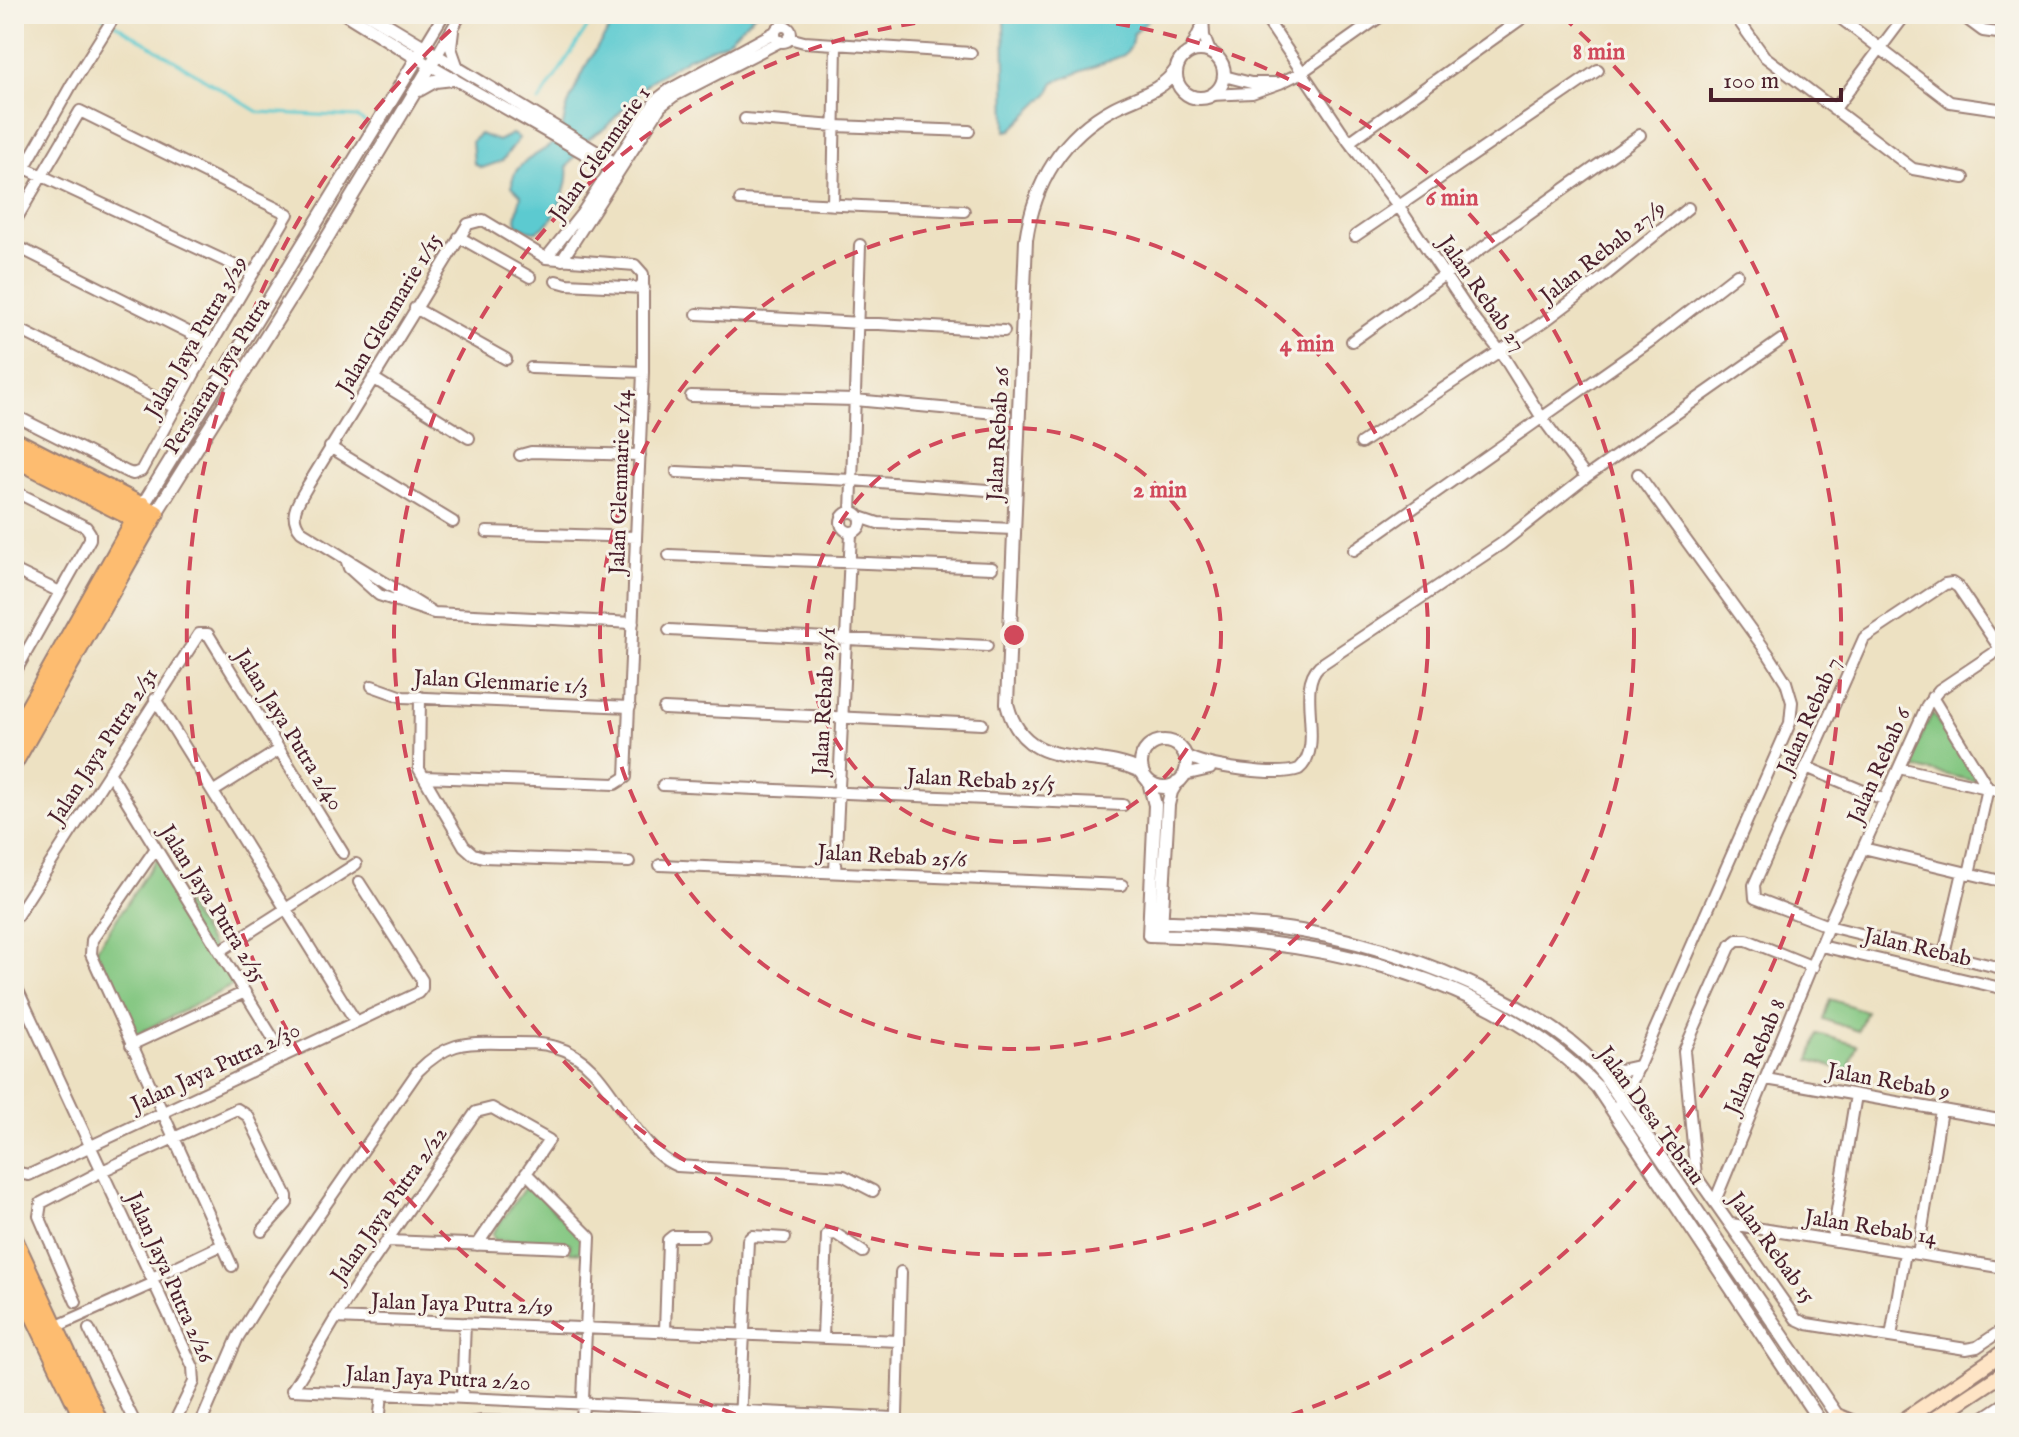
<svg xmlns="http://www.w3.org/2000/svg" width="2019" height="1437" viewBox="0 0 2019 1437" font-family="'IM FELL English',serif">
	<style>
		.green { fill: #82c680; stroke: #667256; stroke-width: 2 }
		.water { fill: #5ccad0; stroke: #53747e; stroke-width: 2 }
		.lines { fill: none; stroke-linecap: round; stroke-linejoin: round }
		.stream { stroke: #5ccad0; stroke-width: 3 }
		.minor-casing { stroke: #9c8076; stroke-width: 14 }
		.tertiary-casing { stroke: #9c8076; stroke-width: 16 }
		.secondary-casing { stroke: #9c8076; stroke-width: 18 }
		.primary-casing { stroke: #9c8076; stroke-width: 20 }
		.minor { stroke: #fff; stroke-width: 10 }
		.tertiary { stroke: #fff; stroke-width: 12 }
		.secondary { stroke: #fee4c5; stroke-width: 14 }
		.primary { stroke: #fdbc6f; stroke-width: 16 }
		.ring { fill: none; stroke: #d1495b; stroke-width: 4; stroke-dasharray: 14 10 }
		.labels { text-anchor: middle; stroke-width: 6; stroke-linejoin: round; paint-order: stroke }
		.street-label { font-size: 22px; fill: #4a1f2b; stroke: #f7f3e8 }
		.centre { fill: #d1495b; stroke: #f7f3e8; stroke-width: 4 }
		.ring-label { font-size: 24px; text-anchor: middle; font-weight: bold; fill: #d1495b; stroke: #f7f3e8; stroke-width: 6; stroke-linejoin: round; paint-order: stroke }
	</style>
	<rect width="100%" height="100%" fill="#f7f3e8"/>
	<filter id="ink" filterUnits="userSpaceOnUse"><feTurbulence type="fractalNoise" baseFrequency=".0125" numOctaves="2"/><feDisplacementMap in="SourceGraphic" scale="16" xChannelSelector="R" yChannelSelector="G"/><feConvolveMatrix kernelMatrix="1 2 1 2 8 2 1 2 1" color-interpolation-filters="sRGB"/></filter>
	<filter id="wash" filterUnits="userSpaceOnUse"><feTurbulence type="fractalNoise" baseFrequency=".006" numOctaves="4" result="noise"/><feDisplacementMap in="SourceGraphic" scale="32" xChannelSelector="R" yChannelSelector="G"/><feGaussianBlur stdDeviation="1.8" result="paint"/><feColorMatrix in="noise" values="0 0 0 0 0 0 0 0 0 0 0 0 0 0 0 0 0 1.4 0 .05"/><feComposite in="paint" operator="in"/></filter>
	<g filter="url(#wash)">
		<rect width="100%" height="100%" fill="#ede1c2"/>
		<path class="green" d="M 1932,713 L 1979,782 L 1908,766 Z
			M 157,858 L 235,984 L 134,1036 L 96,950 Z
			M 1830,999 L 1866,1011 L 1858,1031 L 1823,1019 Z
			M 1818,1034 L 1857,1045 L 1848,1071 L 1810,1060 Z
			M 525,1187 L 532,1188 L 582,1239 L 583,1253 L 570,1252 L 570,1243 L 495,1240 L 492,1234 Z"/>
		<path class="water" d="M 620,14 L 755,14 L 726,42 L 688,58 L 649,82 L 605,128 L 588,139 L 567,167 C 570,185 555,226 536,231 C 529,232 523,227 517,224 L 516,218 L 521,195 L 512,186 C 511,160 545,154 556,140 C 564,128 563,124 566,111 C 570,97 580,80 586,66 C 595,48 609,31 620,14 Z
			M 1011,14 L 1019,17 L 1025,14 L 1154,14 L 1133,34 L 1131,46 L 1124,55 L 1054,82 L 1048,94 L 1011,130 L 1006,131 L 1004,15 Z
			M 480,134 L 498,141 L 512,134 L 519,138 L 502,161 L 482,168 L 474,164 L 472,141 Z"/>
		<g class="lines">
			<path class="stream" d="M 99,14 L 109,20
				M 115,24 L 258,112 L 356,117 L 365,122
				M 539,102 L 596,14"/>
		</g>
	</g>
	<g filter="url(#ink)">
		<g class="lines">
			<defs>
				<path id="minor" d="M 444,14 L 424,47 L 619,165
					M 1203,14 L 1204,36 L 1210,52
					M 1263,14 L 1349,142 L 1399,207 L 1472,316 L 1500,351 L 1542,418 L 1586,477
					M 1734,14 L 1764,56 L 1913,169 L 1964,178
					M 1835,14 L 1950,102 L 2005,110
					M 1960,14 L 1983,31 L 2005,34
					M775 34a8 8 0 1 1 16 0a8 8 0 1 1-16 0Z
					M 453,31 L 451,48 L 458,68
					M 789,38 L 804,42 L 971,53
					M 1189,53 L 1201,28
					M 437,55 L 461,14
					M 417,58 L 613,170
					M 1280,83 L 1302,72 L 1384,14
					M 1211,95 L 1252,93 L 1280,83 L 1251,83 L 1224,76
					M 1834,110 L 1906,14
					M 745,119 L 835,126 L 969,131
					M 1349,142 L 1528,14
					M 25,168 L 253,274
					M 14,186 L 72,84 L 116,14
					M 740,200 L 964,211
					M 833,205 L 836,45
					M 14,223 L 80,111 L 288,214 L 194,374 L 141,471 L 133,474 L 127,472 L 14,415
					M 1355,236 L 1598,70
					M 459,237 L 530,277
					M 14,245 L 212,344
					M 546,258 L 582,213 L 656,100 L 669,90 L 775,32
					M 562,260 L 661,106 L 674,96 L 781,41
					M 556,281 L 567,284 L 644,288
					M 415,308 L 506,359
					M 697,314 L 1004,331
					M 14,327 L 176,408
					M 1352,341 L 1640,135
					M 531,368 L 643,372
					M 373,378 L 469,438
					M 691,396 L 855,400 L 1006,414
					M 1361,443 L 1545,321 L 1606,275 L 1688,208
					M 330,447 L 453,522
					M 520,455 L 531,452 L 640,455
					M 677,472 L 852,480 L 1001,491
					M 14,491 L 86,527 L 90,533 L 90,539 L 14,674
					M841 522a10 10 0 1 1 20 0a10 10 0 1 1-20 0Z
					M 851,512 L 860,245
					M 860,517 L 878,523 L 1013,529
					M 487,532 L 636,537
					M 1354,550 L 1652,340 L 1737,274
					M 669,555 L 992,568
					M 346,559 L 349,568 L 379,595 L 434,613 L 633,623
					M 14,570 L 60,592
					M 669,630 L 987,646
					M 2005,656 L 1958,587 L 1952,583 L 1945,584 L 1864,638 L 1754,885 L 1755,898 L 1828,926 L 2005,969
					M 372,686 L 403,697 L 630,707
					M 420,697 L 419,769 L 464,846 L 473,854 L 483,857 L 629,862
					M 1932,697 L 1988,788 L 1969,874
					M 155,699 L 356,1022
					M 664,709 L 982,724
					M 1185,755 C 1205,767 1278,777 1299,769 C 1326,746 1295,689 1319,666 L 1501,544 L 1586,477 L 1781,340
					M 1806,767 L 1885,800
					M 1899,768 L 2005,792
					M 109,772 L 284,1056
					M 1184,775 L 1210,769
					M 424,777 L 615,784 L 626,777 L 643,372 L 643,274 L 635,265 L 546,258 L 483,220 L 468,224 L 308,485 C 299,501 287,515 301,531 L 434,613
					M 663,785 L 1123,805
					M 214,791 L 279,750
					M 156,848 L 92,940 L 91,954 L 232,1266
					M 1863,848 L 2005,882
					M 660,865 L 1122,885
					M 835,872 L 851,533
					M 14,920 L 199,634 L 208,634 L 343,853
					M 1821,946 L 2005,989
					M 220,951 L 356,864
					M 1944,954 L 1963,872
					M 1813,967 L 1747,940 L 1737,940 L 1731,945 L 1684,1051 L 1696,1176 L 1796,1319 L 1807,1324 L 1966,1349 L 1977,1347 L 2005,1328
					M 14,982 L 193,1367 L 194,1382 L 174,1423
					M 131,1045 L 245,992
					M 1766,1079 L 2005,1121
					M 1618,1105 L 1623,1102 L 1790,723 L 1792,702 L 1786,682 L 1769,655 L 1638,474
					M 14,1164 L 18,1173 L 29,1175 L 418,993 L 422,988 L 422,980 L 359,882
					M 526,1173 L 590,1237 L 582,1423
					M 1715,1201 L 1828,926 L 1927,705 L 1939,690 L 2000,649
					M 1731,1224 L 2005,1268
					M 1832,1240 L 1856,1095
					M 388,1241 L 567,1248
					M 1918,1254 L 1941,1110
					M 152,1278 L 222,1245
					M 76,1302 L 39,1216 L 41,1203 L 102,1171 L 237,1109 L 248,1116 L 287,1196 L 287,1203 L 262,1231
					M 335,1318 L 899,1341
					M 89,1329 L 135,1423
					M 665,1331 L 668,1240 L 673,1236 L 703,1236
					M 52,1332 L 55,1327 L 154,1283
					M 823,1337 L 827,1235 L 836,1234 L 863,1252
					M 1891,1337 L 1905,1252
					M 292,1390 L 894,1418 L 897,1414 L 901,1272
					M 292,1390 C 316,1354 335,1316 360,1280 C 398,1224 437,1168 476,1112 L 492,1108 L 549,1140 L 477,1245
					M 462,1398 L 465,1323
					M 201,1423 L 238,1337 L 274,1279 L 418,1071 C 446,1043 463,1042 501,1043 C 520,1043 538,1042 556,1047 C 597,1058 615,1104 640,1134 C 651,1147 660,1159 677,1166 L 844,1176 L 873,1191
					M 379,1423 L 382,1394
					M 470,1423 L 483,1421 L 536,1423
					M 740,1423 L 748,1240 L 752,1236 L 785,1238
					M 1975,1423 L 2005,1403"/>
				<path id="tertiary" d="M 346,14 L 417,58
					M 1998,14 L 2005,16
					M1176 74a24 24 0 1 1 48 0a24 24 0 1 1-48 0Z
					M 419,90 L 435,81 L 453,79
					M 143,505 L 424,47 L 369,14
					M 156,513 L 300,283 L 437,55
					M1141 764a23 23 0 1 1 46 0a23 23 0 1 1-46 0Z
					M 1142,772 C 1094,746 1025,776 1007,704 L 1026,240 C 1034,183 1063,135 1114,108 C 1137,96 1161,92 1176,70
					M 1149,782 L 1155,805 L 1149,935 C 1306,938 1482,968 1597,1087 L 1821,1423
					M 1150,921 C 1190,923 1231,923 1272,927 C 1351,936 1427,961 1498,997 C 1537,1017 1577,1041 1605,1076 L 1842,1423
					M 1161,929 L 1168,805 L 1171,792 L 1177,782
					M 1597,1064 L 1620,1071 L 1638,1067"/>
				<path id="secondary" d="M 1837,1416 L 1854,1423
					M 1900,1423 L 2005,1351
					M 1928,1423 L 2005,1372"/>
				<path id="primary" d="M 14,440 L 156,513 L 14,763
					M 14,458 L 143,523
					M 14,734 L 143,505
					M 14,1239 L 100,1423
					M 14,1275 L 85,1423"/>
			</defs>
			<use href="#minor" class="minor-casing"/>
			<use href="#tertiary" class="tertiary-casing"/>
			<use href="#secondary" class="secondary-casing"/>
			<use href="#primary" class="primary-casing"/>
			<use href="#minor" class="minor"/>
			<use href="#tertiary" class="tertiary"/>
			<use href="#secondary" class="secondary"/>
			<use href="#primary" class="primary"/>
		</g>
	</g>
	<g class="ring">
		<circle cx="1014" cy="635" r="207"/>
		<circle cx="1014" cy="635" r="414"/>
		<circle cx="1014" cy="635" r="620"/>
		<path d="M758 1422A827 827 0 0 1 466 16M1562 16A827 827 0 0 1 1270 1422"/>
	</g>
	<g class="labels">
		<g class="street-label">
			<text transform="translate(599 153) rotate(-55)" y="8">Jalan Glenmarie 1</text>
			<text transform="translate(1602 251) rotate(-38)" y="8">Jalan Rebab 27/9</text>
			<text transform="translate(1483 293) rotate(55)" y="8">Jalan Rebab 27</text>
			<text transform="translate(388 313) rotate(-59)" y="8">Jalan Glenmarie 1/15</text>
			<text transform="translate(195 336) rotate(-60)" y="8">Jalan Jaya Putra 3/29</text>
			<text transform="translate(216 375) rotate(-58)" y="8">Persiaran Jaya Putra</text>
			<text transform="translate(997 434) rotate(-87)" y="8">Jalan Rebab 26</text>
			<text transform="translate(619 482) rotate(-88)" y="8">Jalan Glenmarie 1/14</text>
			<text transform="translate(501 681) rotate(3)" y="8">Jalan Glenmarie 1/3</text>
			<text transform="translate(823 701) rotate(-87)" y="8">Jalan Rebab 25/1</text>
			<text transform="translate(1808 715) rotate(-66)" y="8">Jalan Rebab 7</text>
			<text transform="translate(290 729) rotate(58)" y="8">Jalan Jaya Putra 2/40</text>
			<text transform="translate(102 745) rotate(-57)" y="8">Jalan Jaya Putra 2/31</text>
			<text transform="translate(1878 765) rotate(-66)" y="8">Jalan Rebab 6</text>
			<text transform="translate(981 779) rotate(3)" y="8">Jalan Rebab 25/5</text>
			<text transform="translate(892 855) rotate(3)" y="8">Jalan Rebab 25/6</text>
			<text transform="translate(214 903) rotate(58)" y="8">Jalan Jaya Putra 2/35</text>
			<text transform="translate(1918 946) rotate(13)" y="8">Jalan Rebab</text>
			<text transform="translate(1754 1056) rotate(-67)" y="8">Jalan Rebab 8</text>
			<text transform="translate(215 1066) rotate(-25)" y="8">Jalan Jaya Putra 2/30</text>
			<text transform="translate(1889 1080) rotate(10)" y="8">Jalan Rebab 9</text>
			<text transform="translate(1652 1115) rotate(54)" y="8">Jalan Desa Tebrau</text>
			<text transform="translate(388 1204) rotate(-55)" y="8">Jalan Jaya Putra 2/22</text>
			<text transform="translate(1871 1226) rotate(9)" y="8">Jalan Rebab 14</text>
			<text transform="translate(1773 1247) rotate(54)" y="8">Jalan Rebab 15</text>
			<text transform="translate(171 1277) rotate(66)" y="8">Jalan Jaya Putra 2/26</text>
			<text transform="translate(462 1303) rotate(2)" y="8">Jalan Jaya Putra 2/19</text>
			<text transform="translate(438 1377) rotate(3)" y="8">Jalan Jaya Putra 2/20</text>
		</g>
	</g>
	<circle cx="1014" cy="635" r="12" class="centre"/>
	<g class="ring-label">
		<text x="1599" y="59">8 min</text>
		<text x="1452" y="205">6 min</text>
		<text x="1307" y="351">4 min</text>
		<text x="1160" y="497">2 min</text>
	</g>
	<rect width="2019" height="1437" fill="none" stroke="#f7f3e8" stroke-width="48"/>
	<path d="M1711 88v12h130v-12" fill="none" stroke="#4a1f2b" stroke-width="4"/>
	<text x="1723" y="88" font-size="24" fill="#4a1f2b" stroke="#f7f3e8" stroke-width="6" paint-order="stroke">100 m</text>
</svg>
